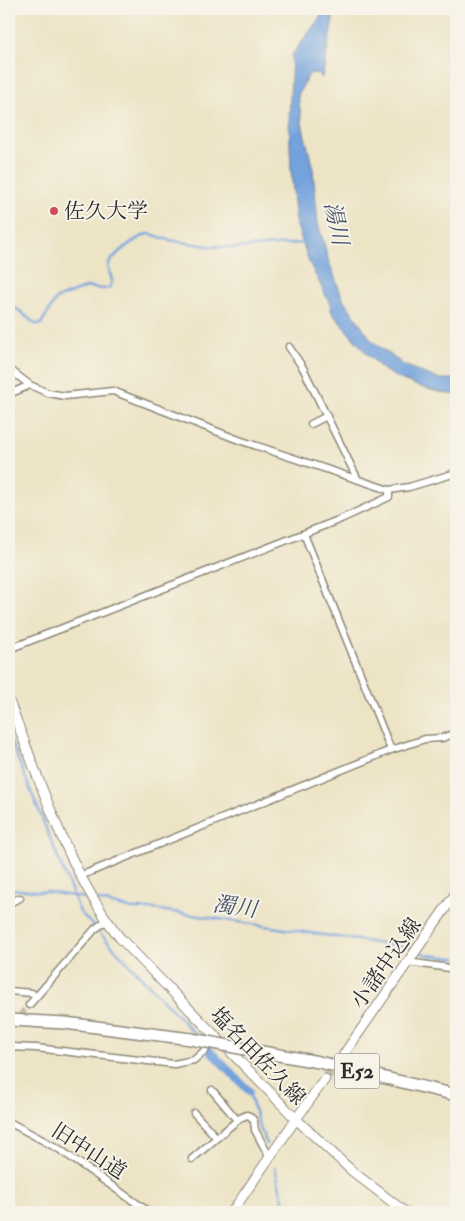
<svg xmlns="http://www.w3.org/2000/svg" width="465" height="1221" viewBox="0 0 465 1221" font-family="'IM FELL Double Pica','Noto Serif JP',serif">
	<style>
		.water { fill: #73a2dc; stroke: #4f6684 }
		.lines { fill: none; stroke-linecap: round; stroke-linejoin: round }
		.stream { stroke: #73a2dc; stroke-width: 2.5 }
		.canal { stroke: #73a2dc; stroke-width: 8 }
		.minor-tunnel { stroke: #c6bfa7; stroke-width: 6; stroke-dasharray: 6 3; stroke-linecap: butt }
		.secondary-tunnel { stroke: #c6bfa7; stroke-width: 9; stroke-dasharray: 9 4.5; stroke-linecap: butt }
		.minor-casing { stroke: #8c8878; stroke-width: 9 }
		.secondary-casing { stroke: #8c8878; stroke-width: 11 }
		.motorway-casing { stroke: #8c8878; stroke-width: 14 }
		.minor { stroke: #fff; stroke-width: 6 }
		.secondary { stroke: #fff; stroke-width: 9 }
		.motorway { stroke: #fff; stroke-width: 11 }
		.motorway-bridge-casing { stroke: #8c8878; stroke-width: 14; stroke-linecap: butt }
		.motorway-bridge { stroke: #fff; stroke-width: 11 }
		.poi-dot { fill: #d1495b; stroke: #f7f3e8; stroke-width: 2 }
		.labels { text-anchor: middle; stroke-width: 4; stroke-linejoin: round; paint-order: stroke }
		.shield { fill: #f7f3e8; stroke: #686764; stroke-width: 1 }
		.shield-label { font-size: 20px; font-weight: bold; fill: #2b2b2b }
		.poi-label { font-size: 21px; fill: #2b2b2b; stroke: #f7f3e8; text-anchor: start }
		.street-label { font-size: 21px; fill: #2b2b2b; stroke: #f7f3e8 }
		.water-label { font-size: 22px; font-style: italic; fill: #445569; stroke: #f7f3e8 }
	</style>
	<rect width="100%" height="100%" fill="#f7f3e8"/>
	<filter id="ink" filterUnits="userSpaceOnUse"><feTurbulence type="fractalNoise" baseFrequency=".02" numOctaves="2"/><feDisplacementMap in="SourceGraphic" scale="10" xChannelSelector="R" yChannelSelector="G"/><feConvolveMatrix kernelMatrix="1 2 1 2 8 2 1 2 1" color-interpolation-filters="sRGB"/></filter>
	<filter id="wash" filterUnits="userSpaceOnUse"><feTurbulence type="fractalNoise" baseFrequency=".0096" numOctaves="4" result="noise"/><feDisplacementMap in="SourceGraphic" scale="20" xChannelSelector="R" yChannelSelector="G"/><feGaussianBlur stdDeviation="1.12" result="paint"/><feColorMatrix in="noise" values="0 0 0 0 0 0 0 0 0 0 0 0 0 0 0 0 0 1.4 0 .05"/><feComposite in="paint" operator="in"/></filter>
	<g filter="url(#wash)">
		<rect width="100%" height="100%" fill="#ede4c6"/>
		<path class="water" d="M 321,9 L 335,9 L 322,78 L 318,73 L 309,74 L 298,95 L 303,128 L 313,169 L 318,223 L 329,262 L 343,299 L 372,341 L 404,365 L 438,379 L 456,379 L 456,395 C 435,393 393,380 378,365 C 361,349 347,330 332,313 L 330,304 L 309,262 L 296,223 L 291,171 L 289,120 L 292,55 L 321,16 Z"/>
		<g class="lines">
			<path class="stream" d="M 9,304 L 20,311 L 35,324 L 41,324 L 56,299 L 87,287 L 103,289 L 109,288 L 112,281 L 108,265 C 117,251 132,241 147,234 L 151,234 L 169,240 L 208,246 L 235,248 L 305,243
				M 9,737 L 80,912 L 196,1035
				M 9,889 L 48,892 L 91,899
				M 97,900 L 132,909 L 153,909 L 410,948 L 428,955 L 456,958
				M 249,1091 L 259,1126 L 267,1144
				M 275,1168 L 286,1212"/>
			<path class="canal" d="M 209,1050 L 249,1091"/>
		</g>
	</g>
	<g filter="url(#ink)">
		<g class="lines">
			<path class="minor-tunnel" d="M 9,1028 L 29,1005"/>
			<path class="secondary-tunnel" d="M 325,1079 L 344,1054"/>
			<defs>
				<path id="minor" d="M 289,347 L 303,368 L 357,478
					M 9,369 L 30,385 L 48,393 L 65,396 L 113,391 L 239,440 L 389,490 L 409,487 L 456,473
					M 9,394 L 30,385
					M 311,424 L 327,416
					M 304,534 L 391,750
					M 9,649 L 341,519 L 389,497 L 389,490
					M 80,876 L 391,750 L 425,739 L 442,738 L 456,733
					M 9,903 L 20,898
					M 408,962 L 456,969
					M 9,991 L 32,993 L 36,997
					M 29,1005 L 95,929 L 106,921
					M 9,1047 L 36,1048 L 174,1064 L 194,1060 L 214,1042
					M 212,1090 L 237,1120
					M 194,1113 L 217,1138
					M 9,1122 L 59,1149 L 149,1212
					M 192,1159 L 240,1118 L 247,1115 L 250,1116 L 254,1121 L 255,1130 L 270,1158"/>
				<path id="secondary" d="M 9,701 C 40,781 67,870 120,938 L 296,1119 L 352,1171 L 405,1212
					M 344,1054 L 456,893
					M 232,1212 L 296,1119 L 325,1079"/>
				<path id="motorway" d="M 9,1020 L 65,1023 L 191,1039
					M 256,1051 L 319,1062 L 456,1095"/>
			</defs>
			<use href="#minor" class="minor-casing"/>
			<use href="#secondary" class="secondary-casing"/>
			<use href="#motorway" class="motorway-casing"/>
			<use href="#minor" class="minor"/>
			<use href="#secondary" class="secondary"/>
			<use href="#motorway" class="motorway"/>
			<defs>
				<path id="motorway-bridge" d="M 191,1039 L 256,1051"/>
			</defs>
			<use href="#motorway-bridge" class="motorway-bridge-casing"/>
			<use href="#motorway-bridge" class="motorway-bridge"/>
		</g>
	</g>
	<circle class="poi-dot" cx="54" cy="211" r="5"/>
	<g class="labels">
		<rect class="shield" x="334.5" y="1053.5" width="45" height="35" rx="4"/>
		<g class="shield-label">
			<text x="357" y="1078">E52</text>
		</g>
		<g class="poi-label">
			<text x="64" y="218">佐久大学</text>
		</g>
		<g class="street-label">
			<text transform="translate(386 963) rotate(-55)" y="7">小諸中込線</text>
			<text transform="translate(258 1056) rotate(46)" y="7">塩名田佐久線</text>
			<text transform="translate(89 1151) rotate(33)" y="7">旧中山道</text>
		</g>
		<g class="water-label">
			<text transform="translate(337 223) rotate(78)" y="8">湯川</text>
			<text transform="translate(235 906) rotate(8)" y="8">濁川</text>
		</g>
	</g>
	<rect width="465" height="1221" fill="none" stroke="#f7f3e8" stroke-width="30"/>
</svg>
